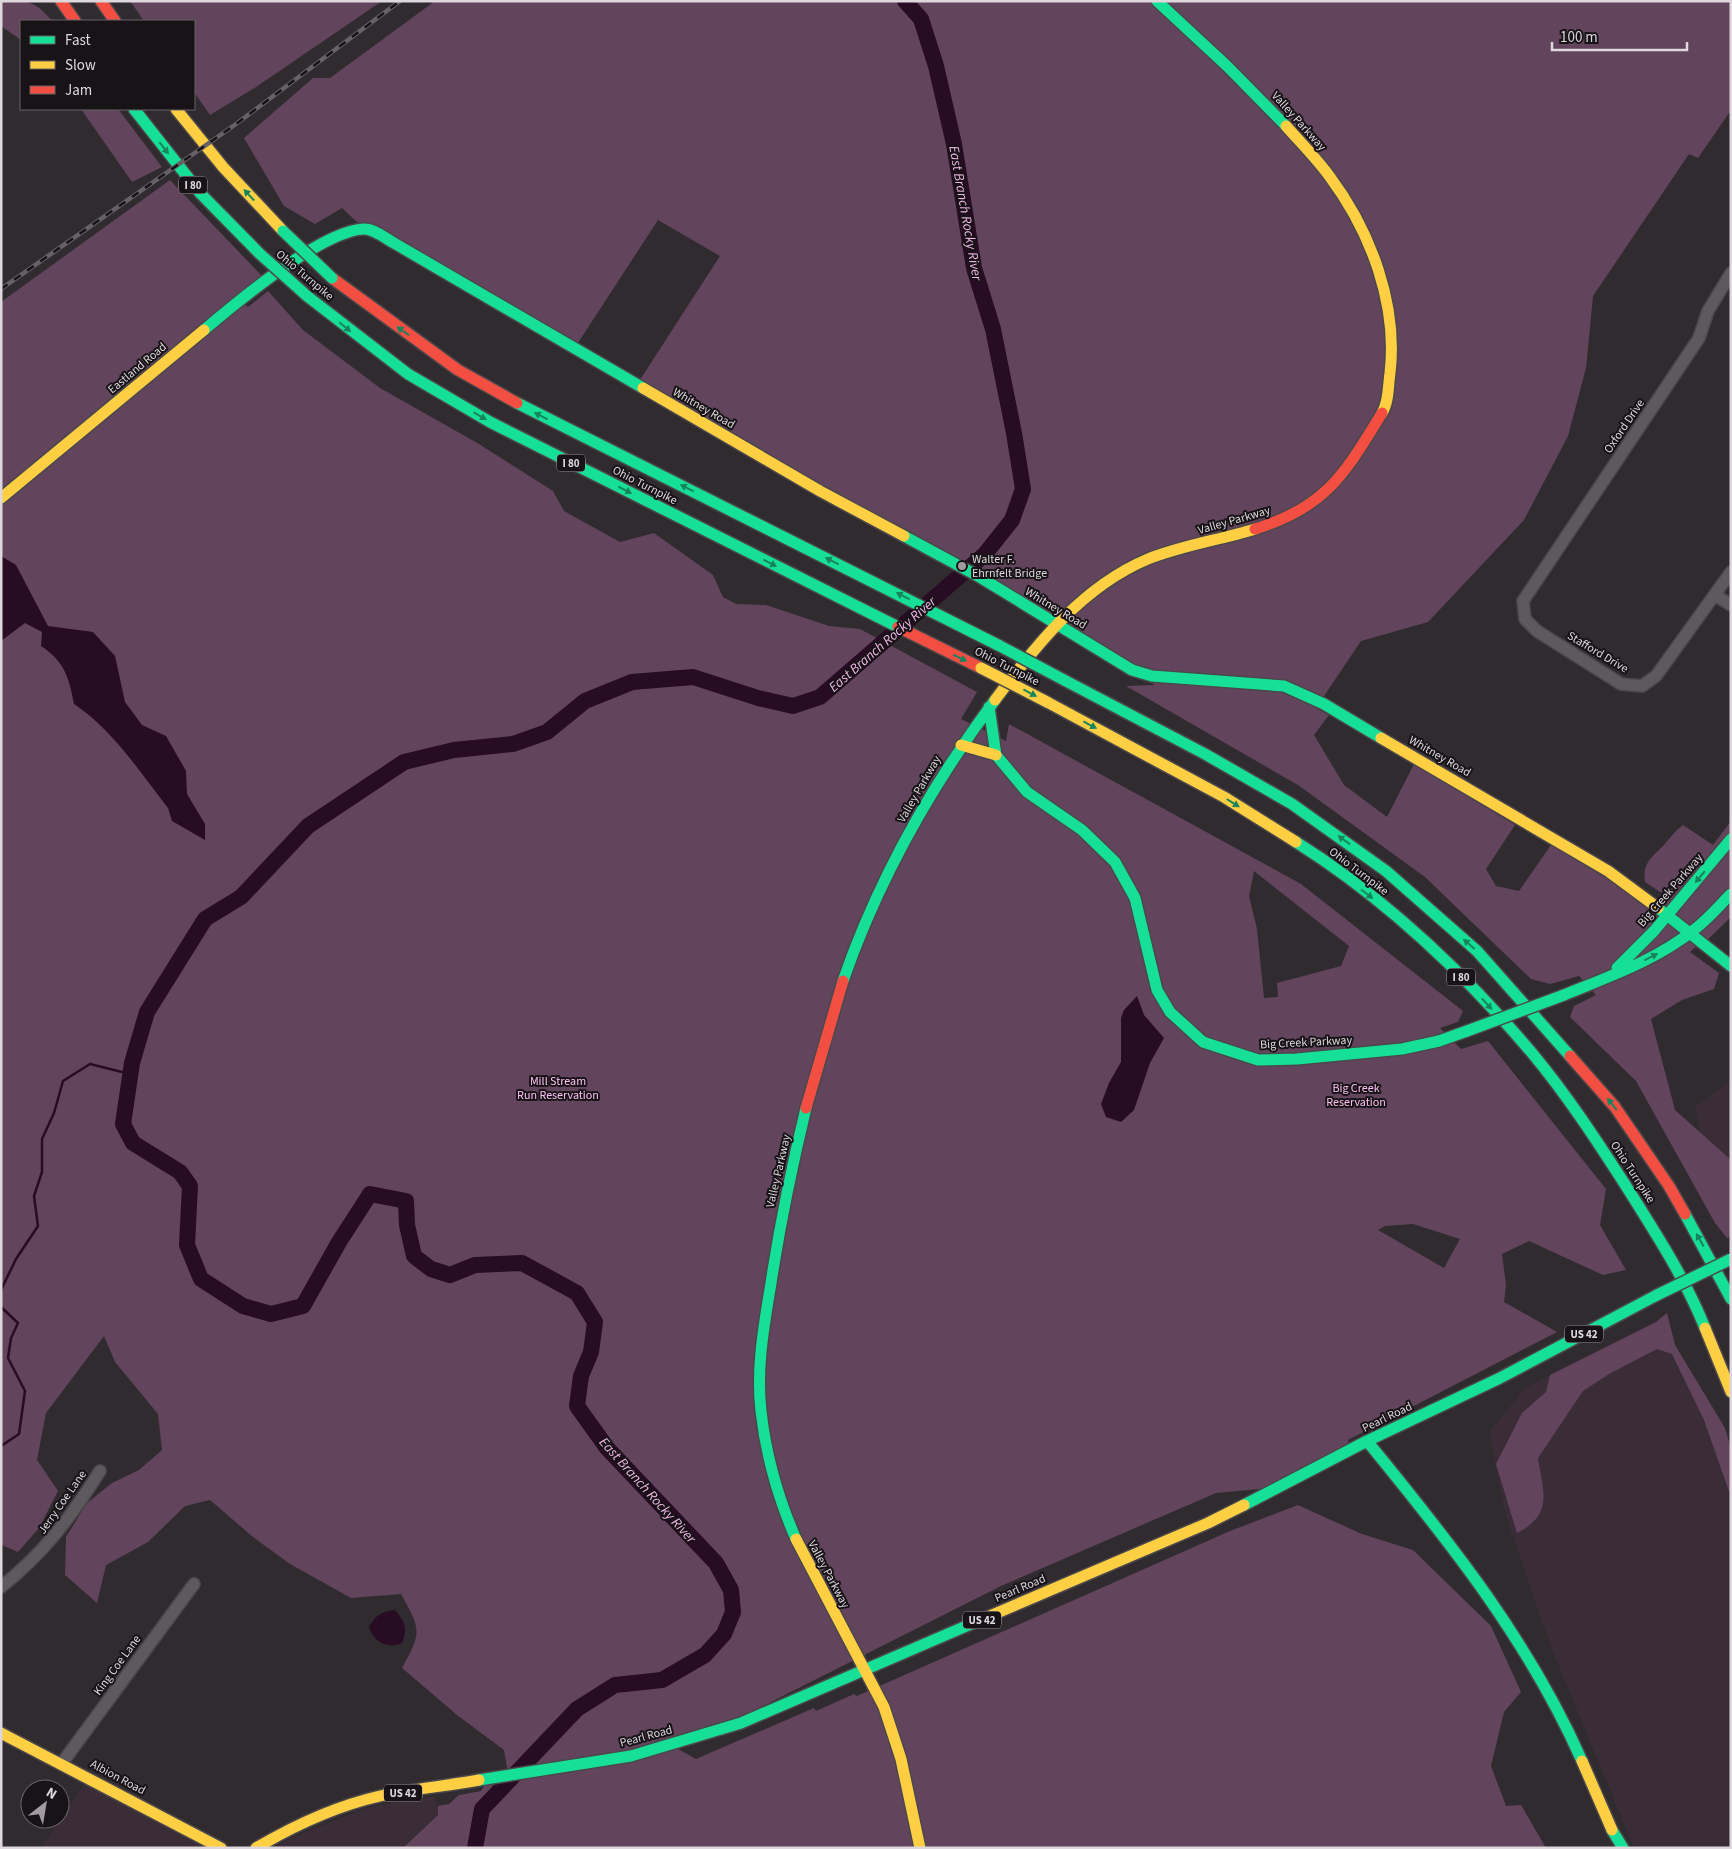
<svg xmlns="http://www.w3.org/2000/svg" width="1732" height="1849" viewBox="0 0 1732 1849" font-family="'Source Sans 3',sans-serif">
	<style>
		.built { fill: #3a2d38 }
		.green { fill: #62455d; fill-rule: evenodd }
		.water { fill: #270c23 }
		.lines { fill: none; stroke-linecap: round; stroke-linejoin: round }
		.stream { stroke: #270c23; stroke-width: 2.5 }
		.river { stroke: #270c23; stroke-width: 16 }
		.street-casing { stroke: #4b484b; stroke-width: 14 }
		.fast-casing { stroke: #4b484b; stroke-width: 14 }
		.slow-casing { stroke: #4b484b; stroke-width: 14 }
		.jam-casing { stroke: #4b484b; stroke-width: 14 }
		.street { stroke: #5d595c; stroke-width: 11 }
		.fast { stroke: #16e098; stroke-width: 11 }
		.slow { stroke: #ffcf43; stroke-width: 11 }
		.jam { stroke: #f24e42; stroke-width: 11 }
		.rail-casing { stroke: #656164; stroke-width: 4.5 }
		.rail { stroke: #171317; stroke-width: 2.5; stroke-dasharray: 8; stroke-linecap: butt }
		.fast-bridge-casing { stroke: #4b484b; stroke-width: 14; stroke-linecap: butt }
		.slow-bridge-casing { stroke: #4b484b; stroke-width: 14; stroke-linecap: butt }
		.fast-bridge { stroke: #16e098; stroke-width: 11 }
		.slow-bridge { stroke: #ffcf43; stroke-width: 11 }
		.oneway { fill: #16845e }
		.poi-dot { fill: #a19b9f; stroke: #171317; stroke-width: 2 }
		.labels { text-anchor: middle; stroke-width: 4; stroke-linejoin: round; paint-order: stroke }
		.shield { fill: #171317; stroke: #a29da1; stroke-width: 1 }
		.shield-label { font-size: 11px; font-weight: bold; fill: #ded8dc }
		.street-label { font-size: 12px; fill: #ded8dc; stroke: #171317 }
		.poi-label { font-size: 12px; fill: #ded8dc; stroke: #171317; text-anchor: start }
		.park-label { font-size: 12px; fill: #fbc0f0; stroke: #171317 }
		.water-label { font-size: 14px; font-style: italic; fill: #f1b6e6; stroke: #171317 }
	</style>
	<rect width="100%" height="100%" fill="#302b2f"/>
	<path class="built" d="M 1731,1080 L 1731,1160 L 1701,1135 L 1695,1107 Z
		M 1656,1322 L 1698,1387 L 1731,1475 L 1731,1848 L 1634,1848 L 1553,1652 L 1506,1517 L 1489,1432 L 1525,1388 Z
		M 86,1782 L 206,1848 L 41,1848 Z
		M 434,1796 L 438,1806 L 438,1815 L 403,1848 L 274,1848 L 293,1837 L 369,1807 Z"/>
	<path class="green" d="M 1,1 C 29,1 34,0 52,21 L 21,21 L 21,40 L 1,26 Z
		M 130,1 L 382,1 L 256,87 L 210,115 L 194,92 L 194,21 L 144,21 Z
		M 435,1 L 1731,1 L 1731,110 L 1698,158 L 1689,154 L 1593,296 L 1586,368 L 1568,436 L 1524,520 L 1428,622 L 1361,641 L 1316,708 L 1329,715 L 1314,735 L 1344,785 L 1387,817 L 1414,764 L 1515,825 L 1486,869 L 1496,886 L 1519,891 L 1551,845 L 1653,906 L 1668,892 L 1660,892 L 1645,882 C 1642,863 1652,857 1664,845 C 1671,837 1675,831 1683,825 L 1713,845 L 1731,821 L 1731,917 L 1701,946 L 1698,945 L 1690,952 L 1719,973 L 1714,989 L 1682,1000 L 1651,1019 L 1675,1110 L 1731,1160 L 1731,1237 L 1727,1238 L 1715,1223 L 1636,1081 L 1570,1017 L 1574,1006 L 1596,995 L 1579,976 L 1550,984 L 1531,979 L 1425,877 L 1298,785 L 1126,686 L 1155,685 L 636,386 L 720,256 L 658,220 L 574,349 L 356,221 L 342,208 L 315,224 L 284,206 L 244,138 L 313,78 L 330,78 Z
		M 81,109 L 118,109 L 162,167 L 132,182 Z
		M 170,180 L 262,276 L 241,301 L 248,307 L 268,291 L 303,330 L 380,388 L 479,444 L 553,491 L 564,511 L 620,542 L 654,533 L 713,575 L 723,597 L 736,604 L 766,605 L 829,626 L 860,629 L 977,692 L 961,719 L 1006,741 L 1009,724 L 1301,884 L 1463,1011 L 1458,1022 L 1440,1028 L 1461,1049 L 1488,1041 L 1606,1189 L 1600,1225 L 1626,1270 L 1603,1275 L 1529,1241 L 1502,1254 L 1506,1285 L 1504,1302 L 1557,1332 L 1348,1440 L 1351,1454 L 1289,1486 L 1216,1493 L 1001,1586 L 737,1719 L 671,1745 L 696,1759 L 814,1708 L 816,1711 L 854,1694 L 857,1696 L 1230,1531 L 1298,1505 L 1362,1534 L 1413,1550 L 1491,1626 L 1521,1692 L 1504,1712 L 1491,1766 L 1506,1806 L 1521,1805 L 1546,1848 L 403,1848 L 438,1815 L 438,1806 L 449,1804 L 459,1795 L 481,1791 L 490,1776 L 508,1773 L 504,1750 L 457,1715 L 402,1668 C 422,1632 421,1630 401,1594 L 351,1598 L 290,1564 L 253,1537 L 210,1500 L 185,1506 L 148,1542 L 106,1565 L 97,1603 L 65,1575 L 66,1537 L 87,1503 L 112,1483 L 139,1470 L 162,1450 L 158,1414 L 115,1362 L 104,1336 L 46,1413 L 37,1460 L 58,1491 L 39,1528 L 18,1552 L 4,1546 L 1,1543 L 1,302 ZM 1254,871 L 1349,946 L 1341,966 L 1277,983 L 1278,997 L 1264,998 L 1257,929 L 1249,896 ZM 1413,1224 L 1460,1239 L 1444,1268 L 1378,1230 L 1385,1226 Z
		M 1667,1313 L 1675,1345 L 1725,1428 L 1731,1448 L 1731,1497 L 1704,1420 L 1672,1354 L 1657,1349 L 1609,1374 L 1583,1391 L 1538,1458 C 1543,1492 1554,1514 1517,1533 L 1496,1464 L 1522,1413 L 1546,1392 L 1550,1375 L 1656,1322 Z"/>
	<path class="water" d="M 1,556 L 16,565 L 48,626 L 93,632 L 115,656 L 125,702 L 142,725 L 166,736 L 186,771 L 187,794 L 205,824 L 205,840 L 172,821 L 168,808 C 139,771 113,730 74,704 C 69,677 64,661 41,646 L 42,632 L 25,623 L 1,641 Z
		M 1137,996 L 1144,1015 L 1164,1038 L 1150,1063 L 1134,1110 L 1121,1122 L 1106,1117 L 1101,1104 L 1109,1083 L 1121,1062 L 1121,1018 L 1124,1010 Z
		M 395,1610 C 405,1621 408,1629 402,1643 C 388,1650 373,1641 369,1627 C 376,1615 381,1612 395,1610 Z"/>
	<g class="lines">
		<path class="stream" d="M 1,1290 L 16,1259 L 38,1226 L 34,1196 L 42,1172 L 42,1139 L 54,1113 L 63,1081 L 90,1064 L 130,1074
			M 1,1307 L 18,1323 L 11,1338 L 8,1358 L 25,1391 L 19,1434 L 1,1446"/>
		<path class="river" d="M 475,1848 L 482,1809 L 577,1709 L 615,1685 L 662,1680 L 705,1655 L 724,1634 L 733,1612 L 731,1590 L 716,1563 L 607,1448 L 577,1406 L 581,1376 L 591,1352 L 595,1322 L 577,1293 L 522,1263 L 475,1265 L 450,1275 L 431,1269 L 414,1256 L 407,1225 L 406,1201 L 370,1194 L 339,1242 L 303,1306 L 271,1314 L 243,1306 L 201,1279 L 187,1245 L 190,1186 L 180,1172 L 133,1143 L 123,1124 L 132,1063 L 147,1012 L 205,919 L 241,897 L 308,826 L 404,762 L 454,750 L 513,744 L 547,732 L 585,701 L 632,682 L 693,677 L 758,698 L 793,706 L 820,697 L 985,554 L 1012,520 L 1023,489 L 1014,433 L 993,329 L 974,268 L 954,144 L 936,66 L 921,19 L 905,1"/>
		<defs>
			<path id="street" d="M 1731,273 L 1708,311 L 1699,338 L 1523,601 L 1525,619 L 1537,631 L 1621,684 L 1642,686 L 1656,676 L 1731,572
				M 1715,595 L 1731,605
				M 1,1587 C 44,1553 71,1517 100,1471
				M 62,1763 L 194,1584"/>
			<path id="fast" d="M 1157,1 L 1227,66 L 1286,126
				M 134,109 L 201,194 L 260,254
				M 307,296 L 408,374 L 490,422 L 898,627
				M 204,330 C 237,302 320,232 363,229 C 373,228 385,238 394,243 L 643,388
				M 517,403 L 1000,646
				M 904,536 L 978,576 L 1132,670 L 1152,676 L 1284,686 L 1324,704 L 1381,738
				M 1064,680 L 1205,754 L 1292,804 L 1386,871 L 1477,951 L 1570,1056
				M 989,707 L 996,755 L 1027,792 L 1082,830 L 1115,862 L 1135,898 L 1157,990 L 1170,1012 L 1203,1042 L 1258,1060 L 1297,1059 L 1402,1049 L 1439,1041 L 1467,1031
				M 1296,842 C 1385,898 1465,974 1532,1053 C 1567,1095 1597,1141 1626,1186 C 1655,1232 1685,1278 1705,1328
				M 1658,908 L 1731,966
				M 1617,968 L 1654,931 L 1731,839
				M 843,981 C 878,880 931,786 995,700
				M 1564,995 C 1608,977 1657,960 1695,929 C 1708,919 1719,906 1731,894
				M 1685,1214 L 1731,1299
				M 1367,1441 C 1449,1541 1529,1641 1582,1761
				M 1244,1505 L 1367,1441 L 1500,1378 L 1657,1295
				M 796,1539 C 778,1498 766,1456 761,1411 C 756,1368 764,1326 771,1283 C 780,1224 792,1166 806,1108
				M 479,1780 L 631,1756 L 741,1723 L 985,1618
				M 1612,1830 L 1623,1848"/>
			<path id="slow" d="M 176,109 L 223,167 L 283,231
				M 1286,126 C 1301,143 1317,159 1330,177 C 1371,232 1398,305 1390,373 C 1388,386 1389,402 1382,413
				M 643,388 L 820,491 L 904,536
				M 1,498 L 204,330
				M 995,700 C 1036,645 1083,586 1148,559 C 1183,545 1220,540 1255,529
				M 1047,702 L 1224,797 L 1296,842
				M 1381,738 L 1608,871 L 1658,908
				M 961,745 L 996,755
				M 1705,1328 L 1731,1392
				M 796,1539 L 884,1707 L 901,1759 L 920,1848
				M 985,1618 L 1208,1523 L 1244,1505
				M 1,1733 L 221,1848
				M 1582,1761 L 1612,1830
				M 256,1848 C 295,1825 336,1806 380,1796 C 413,1789 446,1786 479,1780"/>
			<path id="jam" d="M 61,1 L 75,21
				M 101,1 L 115,21
				M 332,278 L 458,370 L 517,403
				M 1255,529 C 1327,507 1345,473 1382,413
				M 898,627 L 981,668
				M 1570,1056 L 1615,1107 L 1669,1186 L 1685,1214
				M 806,1108 L 843,981"/>
		</defs>
		<use href="#street" class="street-casing"/>
		<use href="#fast" class="fast-casing"/>
		<use href="#slow" class="slow-casing"/>
		<use href="#jam" class="jam-casing"/>
		<use href="#street" class="street"/>
		<use href="#fast" class="fast"/>
		<use href="#slow" class="slow"/>
		<use href="#jam" class="jam"/>
		<defs>
			<path id="rail" d="M 1,289 L 236,124 L 400,1"/>
		</defs>
		<use href="#rail" class="rail-casing"/>
		<use href="#rail" class="rail"/>
		<defs>
			<path id="fast-bridge" d="M 283,231 L 332,278
				M 260,254 L 307,296
				M 1000,646 L 1064,680
				M 1467,1031 L 1564,995
				M 1657,1295 L 1731,1259"/>
			<path id="slow-bridge" d="M 981,668 L 1047,702"/>
		</defs>
		<use href="#fast-bridge" class="fast-bridge-casing"/>
		<use href="#slow-bridge" class="slow-bridge-casing"/>
		<use href="#fast-bridge" class="fast-bridge"/>
		<use href="#slow-bridge" class="slow-bridge"/>
	</g>
	<defs><path id="oneway-solid" d="M-6-.8H1V-3.2L6.5 0L1 3.2V.8H-6Z" transform="scale(1.25)"/></defs>
	<g class="oneway">
		<use href="#oneway-solid" transform="translate(164 148) rotate(52)"/>
		<use href="#oneway-solid" transform="translate(249 195) rotate(-133)"/>
		<use href="#oneway-solid" transform="translate(345 327) rotate(40)"/>
		<use href="#oneway-solid" transform="translate(403 331) rotate(-145)"/>
		<use href="#oneway-solid" transform="translate(480 416) rotate(30)"/>
		<use href="#oneway-solid" transform="translate(541 416) rotate(-153)"/>
		<use href="#oneway-solid" transform="translate(687 488) rotate(-153)"/>
		<use href="#oneway-solid" transform="translate(625 490) rotate(27)"/>
		<use href="#oneway-solid" transform="translate(832 561) rotate(-153)"/>
		<use href="#oneway-solid" transform="translate(770 563) rotate(27)"/>
		<use href="#oneway-solid" transform="translate(903 596) rotate(-153)"/>
		<use href="#oneway-solid" transform="translate(960 658) rotate(26)"/>
		<use href="#oneway-solid" transform="translate(1030 693) rotate(28)"/>
		<use href="#oneway-solid" transform="translate(1090 725) rotate(28)"/>
		<use href="#oneway-solid" transform="translate(1233 803) rotate(32)"/>
		<use href="#oneway-solid" transform="translate(1344 840) rotate(-144)"/>
		<use href="#oneway-solid" transform="translate(1700 877) rotate(130)"/>
		<use href="#oneway-solid" transform="translate(1367 894) rotate(37)"/>
		<use href="#oneway-solid" transform="translate(1469 944) rotate(-139)"/>
		<use href="#oneway-solid" transform="translate(1651 957) rotate(-27)"/>
		<use href="#oneway-solid" transform="translate(1487 1004) rotate(47)"/>
		<use href="#oneway-solid" transform="translate(1612 1104) rotate(-129)"/>
		<use href="#oneway-solid" transform="translate(1700 1240) rotate(-120)"/>
	</g>
	<circle class="poi-dot" cx="962" cy="566" r="5"/>
	<g class="labels">
		<g class="shield">
			<rect x="179" y="176.5" width="28" height="17" rx="4"/>
			<rect x="557" y="454.5" width="28" height="17" rx="4"/>
			<rect x="1447" y="968.5" width="28" height="17" rx="4"/>
			<rect x="1565" y="1325.5" width="38" height="17" rx="4"/>
			<rect x="963" y="1611.5" width="38" height="17" rx="4"/>
			<rect x="384" y="1784.5" width="38" height="17" rx="4"/>
		</g>
		<g class="shield-label">
			<text x="193" y="189">I 80</text>
			<text x="571" y="467">I 80</text>
			<text x="1461" y="981">I 80</text>
			<text x="1584" y="1338">US 42</text>
			<text x="982" y="1624">US 42</text>
			<text x="403" y="1797">US 42</text>
		</g>
		<g class="street-label">
			<text transform="translate(1299 121) rotate(48)" y="4">Valley Parkway</text>
			<text transform="translate(305 275) rotate(40)" y="4">Ohio Turnpike</text>
			<text transform="translate(137 368) rotate(-40)" y="4">Eastland Road</text>
			<text transform="translate(704 408) rotate(30)" y="4">Whitney Road</text>
			<text transform="translate(1624 426) rotate(-56)" y="4">Oxford Drive</text>
			<text transform="translate(645 485) rotate(27)" y="4">Ohio Turnpike</text>
			<text transform="translate(1234 520) rotate(-16)" y="4">Valley Parkway</text>
			<text transform="translate(1056 608) rotate(31)" y="4">Whitney Road</text>
			<text transform="translate(1598 652) rotate(31)" y="4">Stafford Drive</text>
			<text transform="translate(1007 666) rotate(27)" y="4">Ohio Turnpike</text>
			<text transform="translate(1440 756) rotate(30)" y="4">Whitney Road</text>
			<text transform="translate(919 789) rotate(-60)" y="4">Valley Parkway</text>
			<text transform="translate(1359 871) rotate(37)" y="4">Ohio Turnpike</text>
			<text transform="translate(1670 890) rotate(-49)" y="4">Big Creek Parkway</text>
			<text transform="translate(1306 1042) rotate(-3)" y="4">Big Creek Parkway</text>
			<text transform="translate(778 1171) rotate(-77)" y="4">Valley Parkway</text>
			<text transform="translate(1633 1172) rotate(57)" y="4">Ohio Turnpike</text>
			<text transform="translate(1387 1417) rotate(-26)" y="4">Pearl Road</text>
			<text transform="translate(62 1502) rotate(-55)" y="4">Jerry Coe Lane</text>
			<text transform="translate(829 1574) rotate(62)" y="4">Valley Parkway</text>
			<text transform="translate(1020 1588) rotate(-23)" y="4">Pearl Road</text>
			<text transform="translate(117 1665) rotate(-54)" y="4">King Coe Lane</text>
			<text transform="translate(646 1736) rotate(-15)" y="4">Pearl Road</text>
			<text transform="translate(118 1777) rotate(28)" y="4">Albion Road</text>
		</g>
		<g class="poi-label">
			<text x="972" y="563">Walter F.<tspan x="972" dy="14">Ehrnfelt Bridge</tspan></text>
		</g>
		<g class="park-label">
			<text x="558" y="1085">Mill Stream<tspan x="558" dy="14">Run Reservation</tspan></text>
			<text x="1356" y="1092">Big Creek<tspan x="1356" dy="14">Reservation</tspan></text>
		</g>
		<g class="water-label">
			<text transform="translate(966 213) rotate(80)" y="5">East Branch Rocky River</text>
			<text transform="translate(882 644) rotate(-41)" y="5">East Branch Rocky River</text>
			<text transform="translate(648 1490) rotate(48)" y="5">East Branch Rocky River</text>
		</g>
	</g>
	<rect width="1732" height="1849" fill="none" stroke="#ded8dc" stroke-width="5"/>
	<rect x="20" y="20" width="175" height="90" fill="#171317" stroke="#676266"/>
	<rect x="30" y="36" width="25" height="8" fill="#16e098" stroke="#676266"/>
	<text x="65" y="45" font-size="15" fill="#ded8dc">Fast</text>
	<rect x="30" y="61" width="25" height="8" fill="#ffcf43" stroke="#676266"/>
	<text x="65" y="70" font-size="15" fill="#ded8dc">Slow</text>
	<rect x="30" y="86" width="25" height="8" fill="#f24e42" stroke="#676266"/>
	<text x="65" y="95" font-size="15" fill="#ded8dc">Jam</text>
	<g transform="translate(45 1804) rotate(31)"><circle r="24" fill="#171317" stroke="#676266"/>
	<path d="M0-4L9 19L0 12L-9 19Z" fill="#a19b9f"/>
	<text y="-8" font-size="14" font-weight="bold" text-anchor="middle" fill="#ded8dc">N</text>
	</g>
	<path d="M1552 42v8h135v-8" fill="none" stroke="#ded8dc" stroke-width="2.5"/>
	<text x="1560" y="42" font-size="15" fill="#ded8dc" stroke="#171317" stroke-width="4" paint-order="stroke">100 m</text>
</svg>
